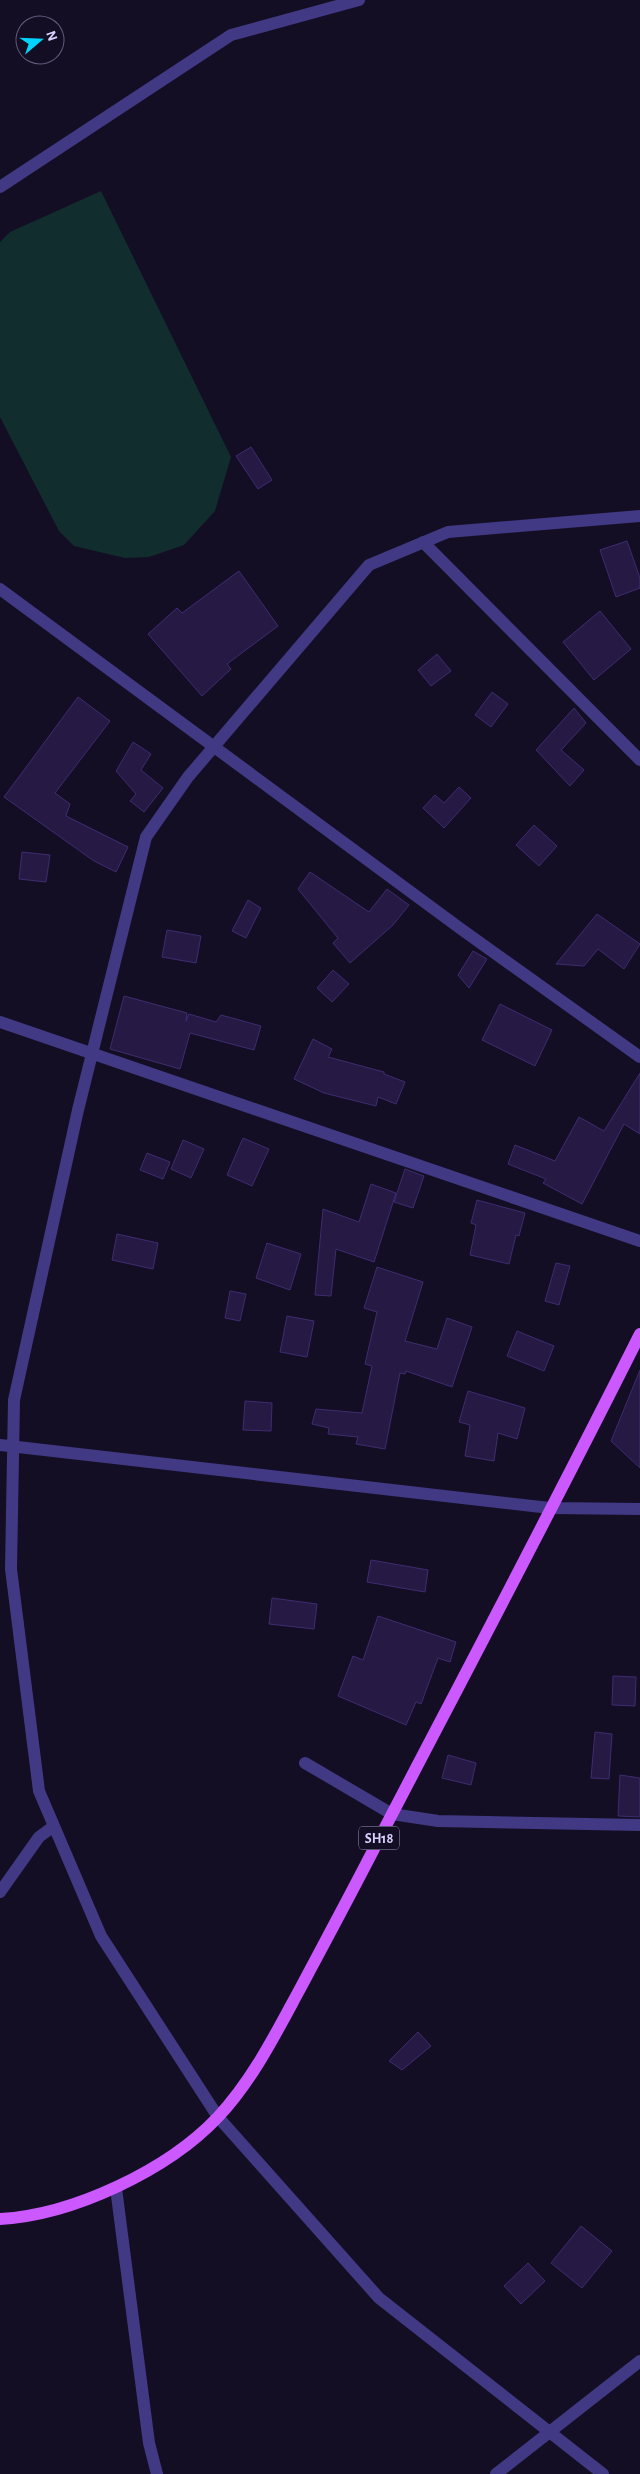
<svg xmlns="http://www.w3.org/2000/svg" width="640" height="2474" viewBox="0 0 640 2474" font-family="'Alegreya Sans',sans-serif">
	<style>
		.green { fill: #112d2e }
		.building { fill: #261a45; stroke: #3e2c71 }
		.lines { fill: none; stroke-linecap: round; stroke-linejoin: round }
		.minor { stroke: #413983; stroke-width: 12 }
		.major { stroke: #cb59ff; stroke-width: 12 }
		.labels { text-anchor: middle; stroke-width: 4.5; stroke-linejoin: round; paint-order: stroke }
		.shield { fill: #130e24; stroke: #9e97bd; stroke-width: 1 }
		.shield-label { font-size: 14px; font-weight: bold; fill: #d9d2ff }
	</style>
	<rect width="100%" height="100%" fill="#130e24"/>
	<path class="green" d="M 101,191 L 231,457 L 215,511 L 184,545 L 149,557 L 125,558 L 74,546 L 59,531 L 0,417 L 0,242 L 10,232 Z"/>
	<path class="building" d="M 251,447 L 272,480 L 258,489 L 236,456 Z
		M 627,541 L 640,578 L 640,588 L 616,597 L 600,550 Z
		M 239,571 L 278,626 L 227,664 L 231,669 L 202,696 L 148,634 L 177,608 L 182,613 Z
		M 600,611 L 631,649 L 594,680 L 563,642 Z
		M 437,654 L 451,671 L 431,686 L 418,670 Z
		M 492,692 L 508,704 L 491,727 L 475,715 Z
		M 78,697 L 110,721 L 55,793 L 70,804 L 66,816 L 128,847 L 116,872 L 94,861 L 4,797 Z
		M 574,708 L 586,723 L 561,750 L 584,770 L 570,786 L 536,750 Z
		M 133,742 L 151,754 L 141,770 L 163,788 L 144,812 L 130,801 L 136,794 L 116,771 Z
		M 459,787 L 471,798 L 444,828 L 423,808 L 435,795 L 444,803 Z
		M 534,825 L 557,846 L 539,866 L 516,845 Z
		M 22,852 L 50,855 L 46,882 L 19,879 Z
		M 310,872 L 369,912 L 387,889 L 409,905 L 393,925 L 350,963 L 333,943 L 338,938 L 298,889 Z
		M 248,900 L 261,908 L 246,938 L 232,931 Z
		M 597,914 L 640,944 L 624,969 L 598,949 L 584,966 L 556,964 Z
		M 167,930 L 201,936 L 196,963 L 162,957 Z
		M 473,951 L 487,959 L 469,988 L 458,975 Z
		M 333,970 L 349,984 L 332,1002 L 317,988 Z
		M 124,996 L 187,1013 L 186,1021 L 189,1014 L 216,1022 L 221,1015 L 261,1026 L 254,1050 L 190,1033 L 180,1069 L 110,1049 Z
		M 500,1004 L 552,1030 L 535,1066 L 482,1040 Z
		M 313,1039 L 332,1049 L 328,1057 L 384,1072 L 384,1074 L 405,1082 L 396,1104 L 378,1097 L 376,1106 L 324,1093 L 294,1079 Z
		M 640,1073 L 640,1134 L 624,1124 L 582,1204 L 543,1183 L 546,1179 L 508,1164 L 515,1145 L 555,1161 L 579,1117 L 604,1131 Z
		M 243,1138 L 269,1149 L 252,1186 L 227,1175 Z
		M 183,1140 L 204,1149 L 191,1178 L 171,1169 Z
		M 147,1153 L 170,1162 L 163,1179 L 140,1170 Z
		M 405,1169 L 424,1176 L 413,1208 L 394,1202 Z
		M 371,1184 L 396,1193 L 374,1262 L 336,1249 L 331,1296 L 315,1295 L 323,1209 L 359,1222 Z
		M 477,1200 L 525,1213 L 519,1236 L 516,1235 L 509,1264 L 470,1255 L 476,1225 L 471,1223 Z
		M 117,1234 L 158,1243 L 153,1269 L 112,1260 Z
		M 267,1243 L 301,1254 L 290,1290 L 256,1278 Z
		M 556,1263 L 570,1266 L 559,1305 L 545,1301 Z
		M 377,1267 L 423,1282 L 405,1341 L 437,1349 L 447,1318 L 472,1327 L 452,1387 L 406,1371 L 405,1374 L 400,1373 L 385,1449 L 356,1444 L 358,1437 L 328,1434 L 329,1428 L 312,1424 L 316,1409 L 362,1413 L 372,1366 L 365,1364 L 377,1312 L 364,1308 Z
		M 230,1291 L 246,1294 L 240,1321 L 225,1318 Z
		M 287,1316 L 314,1321 L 307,1357 L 280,1352 Z
		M 517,1331 L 554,1346 L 544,1371 L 507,1356 Z
		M 640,1370 L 640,1468 L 611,1441 Z
		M 468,1391 L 525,1408 L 517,1439 L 498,1433 L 494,1461 L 465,1456 L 470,1425 L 459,1422 Z
		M 245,1401 L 272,1403 L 271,1431 L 243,1430 Z
		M 371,1560 L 428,1570 L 425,1592 L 367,1582 Z
		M 272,1598 L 317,1604 L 314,1629 L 269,1624 Z
		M 378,1616 L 456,1642 L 450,1662 L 438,1658 L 421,1704 L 416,1702 L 406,1725 L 338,1696 L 353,1656 L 363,1660 Z
		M 613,1676 L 636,1677 L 635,1706 L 612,1705 Z
		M 595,1732 L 612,1734 L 609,1779 L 591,1778 Z
		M 448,1755 L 476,1763 L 471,1785 L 442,1778 Z
		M 620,1775 L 640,1778 L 640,1817 L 618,1816 Z
		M 418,2032 L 431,2046 L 402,2070 L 389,2061 Z
		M 581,2226 L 612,2251 L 582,2288 L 551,2263 Z
		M 528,2263 L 545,2281 L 521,2304 L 504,2286 Z"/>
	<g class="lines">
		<path class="minor" d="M 0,187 L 231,35 L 359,0
			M 423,542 L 640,760
			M 0,589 L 461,929 L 640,1057
			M 0,1022 L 640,1241
			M 0,1445 L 550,1508 L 640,1509
			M 305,1763 L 392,1814 L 438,1821 L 640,1825
			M 0,1892 L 39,1837 L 54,1826
			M 116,2188 L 149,2443 L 157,2474
			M 496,2474 L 640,2361
			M 603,2474 L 379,2298 L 218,2117 L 101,1936 L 39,1791 L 11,1569 L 14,1400 L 78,1110 L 146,837 L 188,777 L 369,565 L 448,532 L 640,516"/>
		<path class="major" d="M 0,2219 C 73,2215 168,2170 218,2117 C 253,2080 277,2031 301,1987 C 327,1938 353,1890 378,1841 C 466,1672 555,1504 640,1334"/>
	</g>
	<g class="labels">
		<rect class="shield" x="359" y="1826.5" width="40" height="23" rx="4"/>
		<g class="shield-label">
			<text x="379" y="1843">SH18</text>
		</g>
	</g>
	<g transform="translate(40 40) rotate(71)"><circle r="24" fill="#130e24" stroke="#625c7c"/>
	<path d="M0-4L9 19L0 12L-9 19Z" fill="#00d4fc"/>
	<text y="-8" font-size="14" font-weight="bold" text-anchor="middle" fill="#d9d2ff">N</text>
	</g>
</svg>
